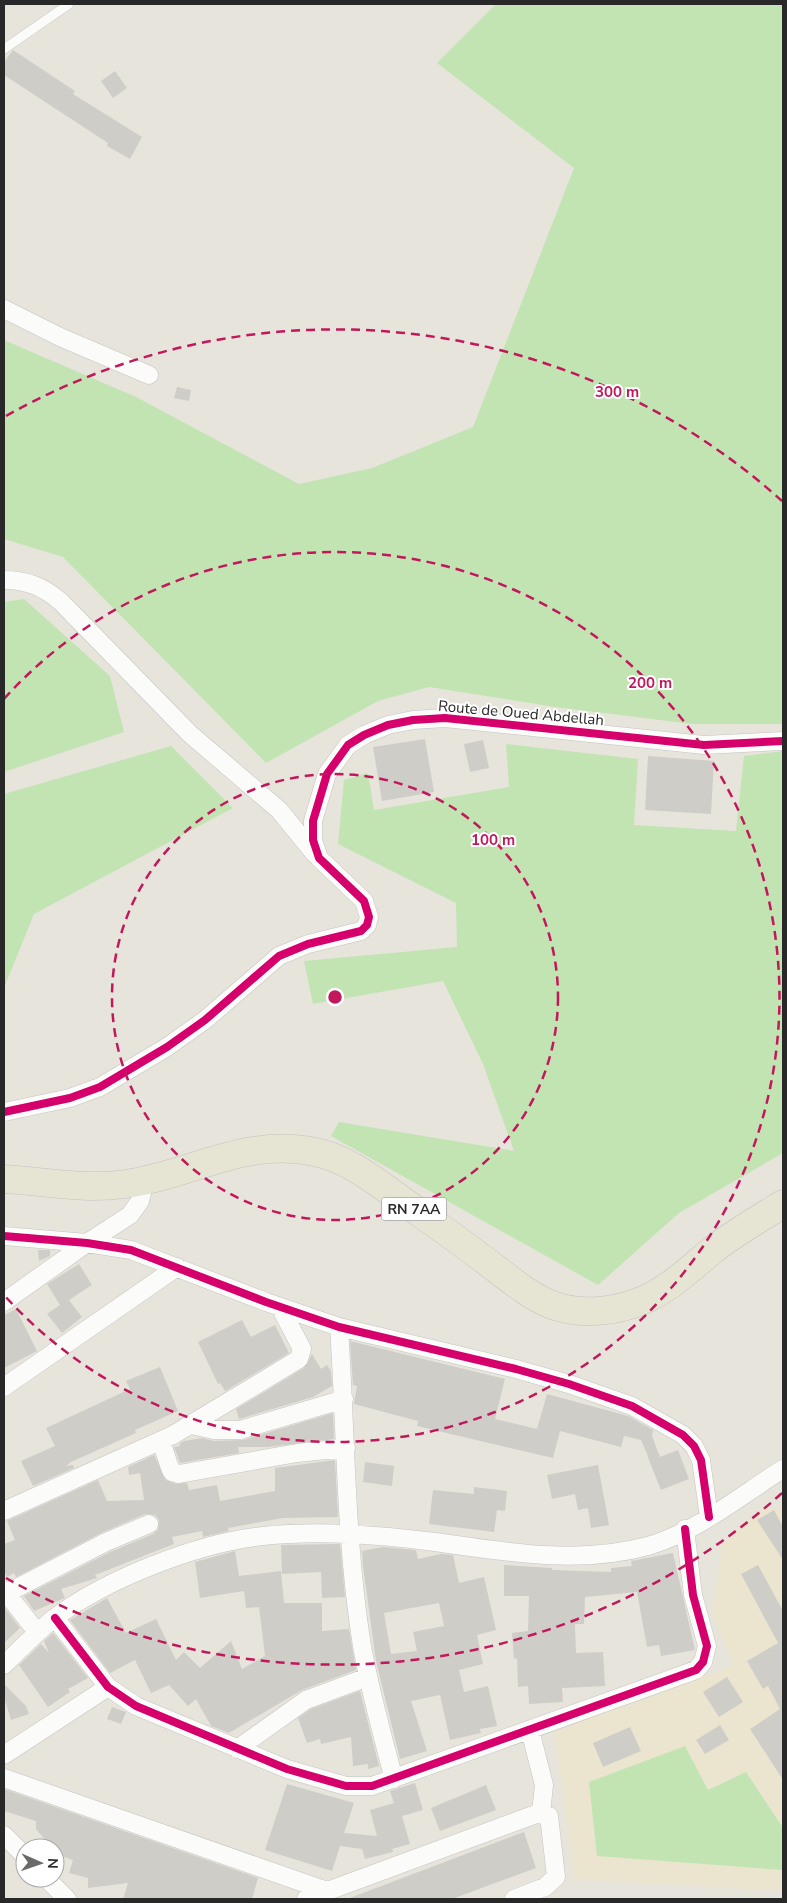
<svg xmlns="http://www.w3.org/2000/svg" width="787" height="1903" viewBox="0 0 787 1903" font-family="'Nunito Sans',sans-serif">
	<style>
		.education { fill: #ebe5d0 }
		.green { fill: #c2e4b3 }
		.building { fill: #cfcdc8; fill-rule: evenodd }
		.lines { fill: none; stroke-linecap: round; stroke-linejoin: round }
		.service-casing { stroke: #c4c3c2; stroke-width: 10 }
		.minor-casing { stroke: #c4c3c2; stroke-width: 19 }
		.primary-casing { stroke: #c3c2bf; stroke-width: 29 }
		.service { stroke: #fbfbfa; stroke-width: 9 }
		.minor { stroke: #fbfbfa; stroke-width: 18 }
		.primary { stroke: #e6e4d2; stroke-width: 28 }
		.cycleway-casing { stroke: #fff; stroke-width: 11 }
		.cycleway { stroke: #d6006c; stroke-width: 8 }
		.ring { fill: none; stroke: #c2185b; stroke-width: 2.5; stroke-dasharray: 9 6 }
		.labels { text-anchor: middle; stroke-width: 4; stroke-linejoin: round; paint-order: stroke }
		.shield { fill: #fff; stroke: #686868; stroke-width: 1 }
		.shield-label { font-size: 14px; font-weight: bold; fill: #282828 }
		.street-label { font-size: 15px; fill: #282828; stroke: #fff }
		.centre { fill: #c2185b; stroke: #fff; stroke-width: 2.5 }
		.ring-label { font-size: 15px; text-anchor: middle; font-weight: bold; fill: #c2185b; stroke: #fff; stroke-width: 4; stroke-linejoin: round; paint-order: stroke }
	</style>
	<rect width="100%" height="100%" fill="#e7e4dc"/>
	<path class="education" d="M 761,1508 L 783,1508 L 783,1891 L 574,1879 L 555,1731 L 734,1665 L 712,1615 L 722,1543 Z"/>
	<path class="green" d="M 496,4 L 783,4 L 783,724 L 692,724 L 555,707 L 429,687 L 378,701 L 266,763 L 63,557 L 4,539 L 4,340 L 136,397 L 299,484 L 372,468 L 473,427 L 574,168 L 437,63 Z
		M 24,599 L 110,676 L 124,732 L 4,772 L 4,602 Z
		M 506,744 L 638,759 L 634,825 L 736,831 L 744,756 L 783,751 L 783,1153 L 679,1213 L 598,1285 L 331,1136 L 339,1122 L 514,1151 L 483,1064 L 443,981 L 313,1004 L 304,961 L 457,947 L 456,903 L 338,844 L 344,780 L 368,773 L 374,810 L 509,787 Z
		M 171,746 L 233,808 L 34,914 L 4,988 L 4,794 Z
		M 685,1746 L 708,1790 L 746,1772 L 783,1828 L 783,1870 L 597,1856 L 589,1782 Z"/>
	<path class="building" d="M 13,50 L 75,91 L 73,94 L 142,137 L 130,159 L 107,146 L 108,143 L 4,75 L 4,62 Z
		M 115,71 L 127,88 L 113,98 L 101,81 Z
		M 177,387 L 191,390 L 189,401 L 174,398 Z
		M 425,739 L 434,792 L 382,801 L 373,747 Z
		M 483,740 L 489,768 L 470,772 L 464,744 Z
		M 648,756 L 714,761 L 711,814 L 645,810 Z
		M 38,1250 L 50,1250 L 50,1256 L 39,1261 Z
		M 79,1264 L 92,1285 L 69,1300 L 82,1317 L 62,1333 L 47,1314 L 60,1305 L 47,1284 Z
		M 16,1309 L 37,1351 L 4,1368 L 4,1315 Z
		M 242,1320 L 251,1337 L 275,1325 L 289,1353 L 225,1391 L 220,1383 L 218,1384 L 198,1342 Z
		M 350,1341 L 505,1379 L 495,1419 L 537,1429 L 547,1394 L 628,1416 L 653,1430 L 652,1436 L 660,1457 L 678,1450 L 689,1479 L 661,1490 L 647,1455 L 649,1454 L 647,1454 L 641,1440 L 624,1436 L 621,1447 L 560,1431 L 553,1458 L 417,1426 L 418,1421 L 354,1404 L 357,1386 L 353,1385 Z
		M 312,1354 L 321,1369 L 327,1365 L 331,1371 L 332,1386 L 313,1397 L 239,1419 L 236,1409 L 304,1368 Z
		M 160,1367 L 178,1411 L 135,1430 L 136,1433 L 71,1462 L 66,1466 L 73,1465 L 74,1468 L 33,1486 L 21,1461 L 55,1446 L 46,1428 L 130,1389 L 126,1381 Z
		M 333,1413 L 334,1439 L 268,1447 L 238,1447 L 239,1453 L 180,1463 L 174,1447 L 180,1446 L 179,1444 L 184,1441 L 202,1438 L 214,1441 L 243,1440 Z
		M 154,1455 L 166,1480 L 176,1484 L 187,1483 L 189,1490 L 217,1485 L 220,1501 L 275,1491 L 275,1468 L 335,1460 L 338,1517 L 283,1518 L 228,1528 L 229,1531 L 203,1537 L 202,1531 L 172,1537 L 174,1544 L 95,1575 L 97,1578 L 61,1589 L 65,1598 L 34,1611 L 24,1596 L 110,1552 L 153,1534 L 158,1530 L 159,1520 L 155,1515 L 145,1514 L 101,1533 L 16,1577 L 14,1573 L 7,1577 L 4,1570 L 4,1544 L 15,1540 L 7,1521 L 98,1480 L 107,1501 L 144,1500 L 140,1473 L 129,1475 L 128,1467 Z
		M 365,1462 L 394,1466 L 392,1486 L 363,1482 Z
		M 598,1465 L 609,1525 L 591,1528 L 588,1508 L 578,1510 L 575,1494 L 552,1499 L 547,1475 Z
		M 474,1487 L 507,1491 L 505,1511 L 497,1510 L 494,1532 L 429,1524 L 433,1490 L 474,1494 Z
		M 774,1510 L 783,1527 L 783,1560 L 757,1520 Z
		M 340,1544 L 345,1597 L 322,1598 L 321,1572 L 282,1574 L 281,1545 Z
		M 382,1547 L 416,1550 L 418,1559 L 441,1554 L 453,1555 L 459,1583 L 484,1577 L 496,1630 L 477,1635 L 483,1664 L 459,1670 L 464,1692 L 488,1686 L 497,1726 L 480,1729 L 481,1733 L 450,1740 L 440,1695 L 411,1701 L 427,1751 L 400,1759 L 376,1661 L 363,1566 L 362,1551 ZM 439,1603 L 444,1626 L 413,1632 L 417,1651 L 391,1654 L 384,1613 Z
		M 235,1551 L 239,1576 L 281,1571 L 284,1603 L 322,1603 L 322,1631 L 349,1629 L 356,1670 L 302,1690 L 229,1733 L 211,1726 L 196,1699 L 188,1706 L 169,1685 L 151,1693 L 135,1660 L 110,1673 L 70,1620 L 107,1598 L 126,1633 L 156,1619 L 176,1660 L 184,1652 L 200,1668 L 231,1641 L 242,1669 L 265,1656 L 259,1607 L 246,1608 L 244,1591 L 200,1598 L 195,1562 Z
		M 673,1553 L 695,1650 L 661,1656 L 659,1645 L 647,1647 L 637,1592 L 585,1597 L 584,1624 L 575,1624 L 576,1653 L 603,1652 L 605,1686 L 562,1688 L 563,1702 L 529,1704 L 528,1686 L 518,1687 L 517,1658 L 514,1659 L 512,1633 L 528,1631 L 529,1596 L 504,1596 L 504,1565 L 552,1568 L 552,1570 L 611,1572 L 611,1568 L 632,1566 L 631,1561 Z
		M 758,1565 L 783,1611 L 783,1780 L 750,1729 L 780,1709 L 768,1686 L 763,1689 L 747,1661 L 778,1643 L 741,1574 Z
		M 4,1607 L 20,1628 L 4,1643 Z
		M 53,1633 L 88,1678 L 68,1689 L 70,1692 L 48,1707 L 19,1665 L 41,1644 L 49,1653 L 44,1641 Z
		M 727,1677 L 743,1702 L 719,1717 L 703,1692 Z
		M 4,1684 L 26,1706 L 29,1714 L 11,1720 L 4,1697 Z
		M 360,1691 L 379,1766 L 368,1769 L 368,1764 L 353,1766 L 351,1737 L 321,1744 L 320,1739 L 307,1743 L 298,1718 L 311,1709 Z
		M 112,1707 L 126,1712 L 121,1724 L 107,1719 Z
		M 720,1725 L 729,1740 L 705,1754 L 696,1740 Z
		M 630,1727 L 641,1751 L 603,1767 L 593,1743 Z
		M 415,1783 L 423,1810 L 402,1816 L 410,1844 L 392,1849 L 393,1852 L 365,1859 L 362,1849 L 340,1846 L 332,1871 L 265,1850 L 287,1784 L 354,1803 L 344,1833 L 377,1836 L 370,1810 L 394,1803 L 390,1791 Z
		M 486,1785 L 496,1810 L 440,1831 L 431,1808 Z
		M 4,1789 L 258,1878 L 252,1899 L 123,1899 L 128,1883 L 88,1888 L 88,1878 L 69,1873 L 73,1860 L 55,1854 L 55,1848 L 48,1848 L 47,1842 L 36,1829 L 36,1821 L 4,1811 Z
		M 524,1832 L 536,1868 L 452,1899 L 347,1899 Z"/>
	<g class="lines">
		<defs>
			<path id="service" d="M 4,49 L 69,4"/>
			<path id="minor" d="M 4,309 L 60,337 L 149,375
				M 4,580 C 27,580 44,587 61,602 L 190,734 L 279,810 L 315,854
				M 4,1112 L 70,1098 L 100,1087 L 167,1047 L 205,1020 L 279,956 L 308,944 L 361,931 L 367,925 L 369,917 L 364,901 L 319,858 L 313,840 L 313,821 L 327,774 L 348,745 L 364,735 L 388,725 L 413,720 L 445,718 L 704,745 L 783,741
				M 4,1236 L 87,1243 L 131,1250 L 266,1302 L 339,1327 L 516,1369 L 569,1384 L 632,1406 L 683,1435 L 694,1446 L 701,1460 L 709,1517
				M 4,1302 L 87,1243 L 130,1215 L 140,1201 L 145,1180
				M 339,1327 C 346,1433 345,1541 362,1646 C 370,1691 382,1735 394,1779
				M 4,1387 L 177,1267
				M 191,1425 L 214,1430 L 240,1430 L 344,1399
				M 161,1441 L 170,1468 L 172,1472 L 179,1474 L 297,1453 L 346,1448
				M 4,1511 L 173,1435 L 299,1359 L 302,1349 L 280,1307
				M 4,1590 L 37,1632
				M 7,1593 L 106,1542 L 149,1524
				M 55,1618 L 108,1687 L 136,1706 L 287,1769 L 346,1786 L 372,1786 L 696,1670 L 703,1662 L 707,1646 L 693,1595 L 685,1529
				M 4,1665 C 20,1649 36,1633 53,1619 C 106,1579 197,1543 263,1536 C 320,1530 379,1535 435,1542 C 506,1552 578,1565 648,1546 C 697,1532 741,1495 783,1469
				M 530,1730 L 544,1785 L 541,1813
				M 237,1749 L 306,1700 L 368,1677
				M 4,1755 L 108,1687
				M 4,1778 L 327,1891
				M 4,1835 L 25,1856
				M 46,1878 L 67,1899
				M 306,1899 L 539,1813 L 549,1816 L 556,1877 L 545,1887 L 514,1899"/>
			<path id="primary" d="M 4,1179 C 44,1181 84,1190 125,1184 C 192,1175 244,1137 315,1152 C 341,1157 366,1174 388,1190 C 418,1212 449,1233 479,1256 C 503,1273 527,1296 555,1306 C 585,1316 620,1311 648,1298 C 673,1286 693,1266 714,1249 C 736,1232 760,1218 783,1204"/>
		</defs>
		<use href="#service" class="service-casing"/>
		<use href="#minor" class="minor-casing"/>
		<use href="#primary" class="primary-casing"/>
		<use href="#service" class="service"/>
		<use href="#minor" class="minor"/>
		<use href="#primary" class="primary"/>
		<defs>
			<path id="cycleway" d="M 4,1112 L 70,1098 L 100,1087 L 167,1047 L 205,1020 L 279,956 L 308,944 L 361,931 L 367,925 L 369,917 L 364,901 L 319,858 L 313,840 L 313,821 L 327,774 L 348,745 L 364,735 L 388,725 L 413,720 L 445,718 L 704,745 L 783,741
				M 4,1236 L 87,1243 L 131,1250 L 266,1302 L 339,1327 L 516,1369 L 569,1384 L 632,1406 L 683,1435 L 694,1446 L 701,1460 L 709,1517
				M 55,1618 L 108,1687 L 136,1706 L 287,1769 L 346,1786 L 372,1786 L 696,1670 L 703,1662 L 707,1646 L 693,1595 L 685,1529"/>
		</defs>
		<use href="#cycleway" class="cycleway-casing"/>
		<use href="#cycleway" class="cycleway"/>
	</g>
	<g class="ring">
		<circle cx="335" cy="997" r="223"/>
		<path d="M4 699A445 445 0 1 1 4 1295"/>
		<path d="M782 1493A668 668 0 0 1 6 1578M6 416A668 668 0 0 1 782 501"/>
	</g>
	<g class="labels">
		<rect class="shield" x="381.5" y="1197.5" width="65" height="23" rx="4"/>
		<g class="shield-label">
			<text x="414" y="1214">RN 7AA</text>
		</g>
		<g class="street-label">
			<text transform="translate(521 713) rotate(5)" y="5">Route de Oued Abdellah</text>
		</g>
	</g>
	<circle cx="335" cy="997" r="8" class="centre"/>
	<g class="ring-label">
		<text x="617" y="397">300 m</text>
		<text x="650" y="688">200 m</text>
		<text x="493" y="845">100 m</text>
	</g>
	<rect width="787" height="1903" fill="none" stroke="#282828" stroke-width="10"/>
	<g transform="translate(40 1863) rotate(92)"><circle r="24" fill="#ffffff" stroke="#a9a9a9"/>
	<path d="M0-4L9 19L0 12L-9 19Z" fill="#6b6a67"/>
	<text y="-8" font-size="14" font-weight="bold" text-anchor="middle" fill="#282828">N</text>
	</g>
</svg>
